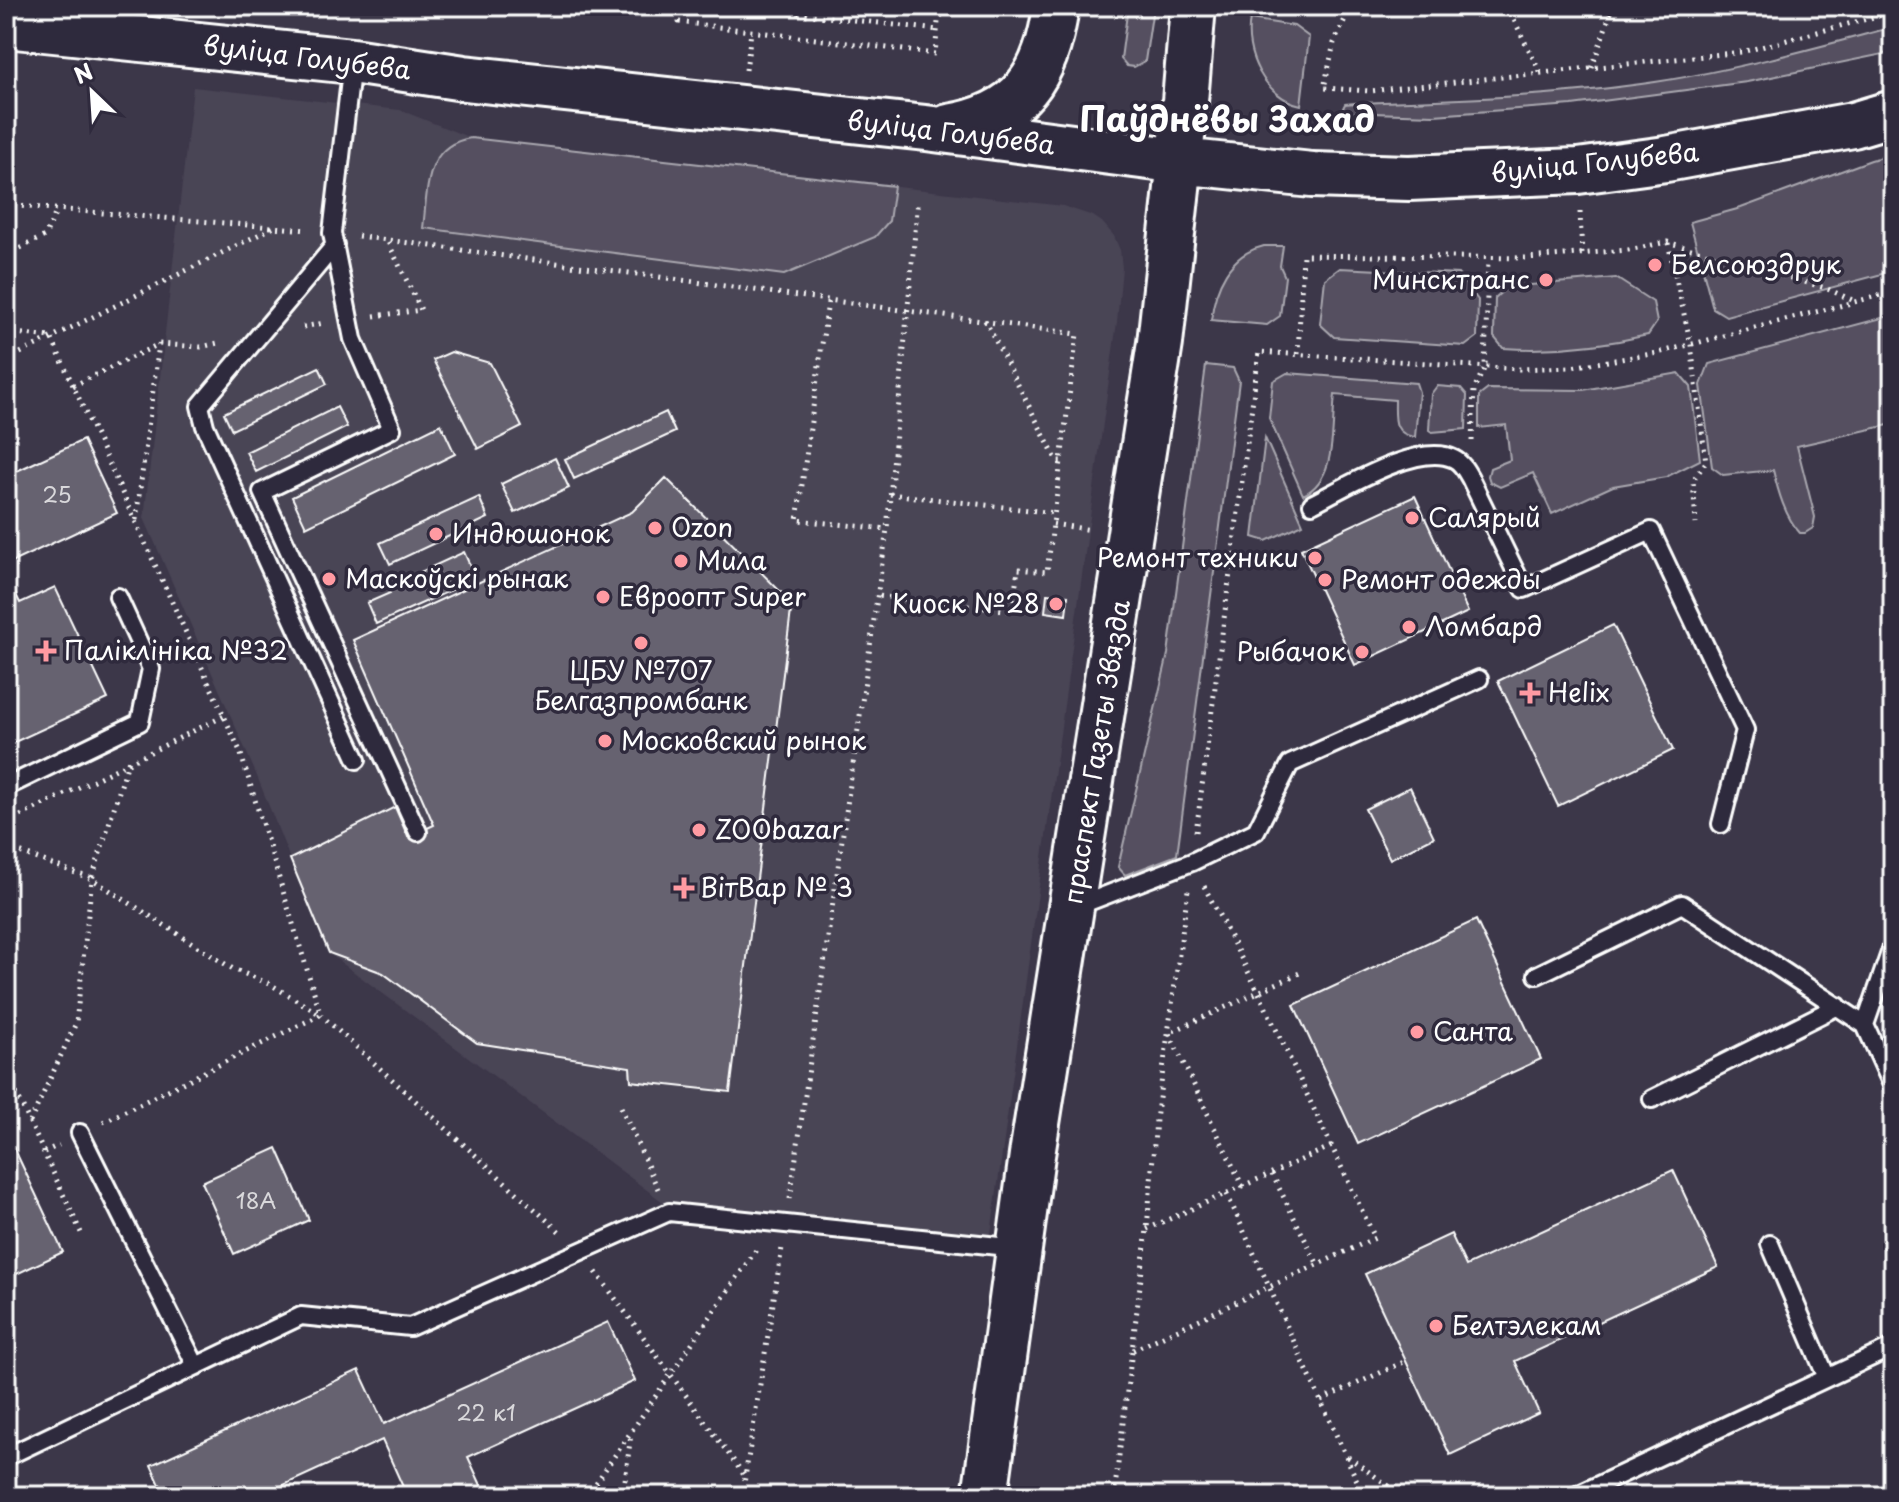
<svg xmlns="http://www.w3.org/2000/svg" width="1899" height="1502" viewBox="0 0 1899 1502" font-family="'Playpen Sans',sans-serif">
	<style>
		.built { fill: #494455 }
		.green { fill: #555060; stroke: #aaa8b0; stroke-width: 2 }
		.building { fill: #666270; stroke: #fff; stroke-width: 2 }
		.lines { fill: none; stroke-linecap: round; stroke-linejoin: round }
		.lane-casing { stroke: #fff; stroke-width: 22 }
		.secondary-casing { stroke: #fff; stroke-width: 50 }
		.path { stroke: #fff; stroke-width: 5; stroke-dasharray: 2 6; stroke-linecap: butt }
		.lane { stroke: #2f2a3d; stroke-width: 16 }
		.secondary { stroke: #2f2a3d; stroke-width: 44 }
		.poi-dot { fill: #ff9aa2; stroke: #2f2a3d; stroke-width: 3 }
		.labels { text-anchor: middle; stroke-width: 7; stroke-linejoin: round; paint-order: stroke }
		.number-label { font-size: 22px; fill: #d9d8db }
		.street-label { font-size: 26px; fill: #fff; stroke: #2f2a3d }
		.poi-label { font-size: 26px; fill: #fff; stroke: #2f2a3d; text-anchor: start }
		.district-label { font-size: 34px; font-weight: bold; fill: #fff; stroke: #2f2a3d }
	</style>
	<rect width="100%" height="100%" fill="#3c3749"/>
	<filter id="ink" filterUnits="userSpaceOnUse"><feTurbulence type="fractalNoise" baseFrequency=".0125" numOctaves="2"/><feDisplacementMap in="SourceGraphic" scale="16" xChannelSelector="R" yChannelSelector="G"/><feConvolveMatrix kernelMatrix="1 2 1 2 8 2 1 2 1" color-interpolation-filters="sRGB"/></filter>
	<g filter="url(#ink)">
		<path class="built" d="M 193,87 L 400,110 L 471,138 L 1063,206 L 1093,216 L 1102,222 L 1114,236 L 1120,250 L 1122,268 L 1117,322 L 990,1241 L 667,1205 L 327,952 L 257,776 L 144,518 Z"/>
		<path class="green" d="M 1128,6 L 1153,8 L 1145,61 L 1134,67 L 1127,66 L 1121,59 Z
			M 1250,19 L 1294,26 L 1309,37 L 1301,105 C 1265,98 1243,53 1250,19 Z
			M 1893,27 L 1893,52 L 1747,82 L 1572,105 L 1434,115 L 1341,112 L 1345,104 L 1356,103 C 1456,99 1556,97 1655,82 C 1735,70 1815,48 1893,27 Z
			M 471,138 L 894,186 L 889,221 L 875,237 L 784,275 L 423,228 C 428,190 424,145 471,138 Z
			M 1893,154 L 1893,271 L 1726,316 L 1713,308 L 1690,222 L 1741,208 L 1871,160 Z
			M 1264,246 L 1283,246 L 1280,266 L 1285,277 L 1280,316 L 1267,325 L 1211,320 C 1215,287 1229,254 1264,246 Z
			M 1340,268 L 1458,274 L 1478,300 L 1477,337 L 1465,346 L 1334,337 L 1320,324 L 1325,279 Z
			M 1616,278 L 1653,302 L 1657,322 L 1648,335 C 1601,346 1551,351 1503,348 L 1494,337 L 1495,298 L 1507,287 Z
			M 1893,315 L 1893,424 L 1797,446 L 1815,517 L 1813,528 L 1805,533 L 1800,533 C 1785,517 1778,491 1773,470 L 1723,475 L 1712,467 L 1701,385 L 1709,364 Z
			M 1206,365 L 1233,368 L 1239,381 L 1177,855 L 1125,875 L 1118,867 L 1168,654 Z
			M 1287,373 L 1416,383 L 1419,392 L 1415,437 C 1392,434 1395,418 1395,400 L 1335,395 C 1331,427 1338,479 1303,495 L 1269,418 L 1273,381 Z
			M 1679,373 L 1691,387 L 1700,460 L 1666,477 L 1613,486 L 1552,514 L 1533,473 L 1500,487 L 1490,482 L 1488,476 L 1490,468 L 1510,460 L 1506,425 L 1479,428 L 1479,396 L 1488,389 L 1583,390 Z
			M 1437,386 L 1461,388 L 1467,395 L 1466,429 L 1432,432 L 1429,430 L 1431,394 Z
			M 1265,438 L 1303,524 L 1266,541 L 1253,537 Z"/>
		<path class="building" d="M 451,352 L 490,363 L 522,427 L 478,449 L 433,360 Z
			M 319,367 L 327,384 L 232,430 L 224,413 Z
			M 337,407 L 347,427 L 256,472 L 246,452 Z
			M 666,412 L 675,432 L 574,479 L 565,459 Z
			M 441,424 L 455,454 L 306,527 L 292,497 Z
			M 83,440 L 117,513 L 6,565 L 6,476 Z
			M 555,458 L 569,488 L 515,513 L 501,484 Z
			M 666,478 L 792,603 L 730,1092 L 631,1081 L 630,1067 L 477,1043 L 383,973 L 329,953 L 290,859 L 395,807 L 408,837 L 434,825 L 353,640 L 632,512 Z
			M 1415,496 L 1468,612 L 1355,665 L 1301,549 Z
			M 479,497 L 488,518 L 390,564 L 380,543 Z
			M 464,552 L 476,579 L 376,624 L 367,603 L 390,593 L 388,587 Z
			M 6,574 L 20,603 L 55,587 L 108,699 L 6,746 Z
			M 1047,594 L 1068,596 L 1066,615 L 1045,612 Z
			M 1613,625 L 1673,750 L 1558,806 L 1498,681 Z
			M 1410,787 L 1434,837 L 1390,859 L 1365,809 Z
			M 1476,920 L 1541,1059 L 1358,1144 L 1294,1005 Z
			M 6,1131 L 63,1252 L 6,1279 Z
			M 277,1148 L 309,1220 L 234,1254 L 202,1182 Z
			M 1673,1170 L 1718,1267 L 1515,1361 L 1539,1413 L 1450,1455 L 1365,1274 L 1451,1234 L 1466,1266 Z
			M 608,1322 L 635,1381 L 468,1457 L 486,1496 L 407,1496 L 382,1440 L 260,1496 L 165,1496 L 151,1465 L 359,1370 L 384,1424 Z"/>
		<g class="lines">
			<defs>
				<path id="lane" d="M 352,63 L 332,233 L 353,339 L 392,429 L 262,492 L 418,832
					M 335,245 L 200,406 L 205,426 L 357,760
					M 1312,504 C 1344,488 1419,441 1454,459 C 1462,463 1466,471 1470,478 L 1524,589 L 1651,531 L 1745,730 L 1721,824
					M 6,787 L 140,722 L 151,669 L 118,597
					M 1075,907 L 1192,862 L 1256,831 L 1290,764 L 1479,679
					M 1893,944 L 1865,1025 L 1893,1087
					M 1537,975 L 1682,904 L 1865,1025
					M 1652,1099 L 1838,1006
					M 80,1133 L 196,1366
					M 1770,1244 L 1827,1378
					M 6,1457 L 301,1316 L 410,1327 L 669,1212 L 1018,1248
					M 1575,1496 L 1893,1347"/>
				<path id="secondary" d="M 6,25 L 352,61 L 464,78 L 926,128 L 1180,161 L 1312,175 L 1409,178 L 1578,171 L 1666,159 L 1853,125 L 1893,113
					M 949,127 C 1021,115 1047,76 1056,6
					M 985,1496 L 1032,1155 L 1160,343 L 1180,161 L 1193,6"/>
			</defs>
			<use href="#lane" class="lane-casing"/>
			<use href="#secondary" class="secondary-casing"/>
			<path class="path" d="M 681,6 L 679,22 L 935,54 L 938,22 L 945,6
				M 734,6 L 938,30
				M 1298,6 L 1350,11
				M 1351,6 L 1334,43 L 1324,88 L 1370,91 L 1742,52 L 1893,12
				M 1507,6 L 1541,74
				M 1592,68 L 1613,6
				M 746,70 L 751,32
				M 6,205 L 308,230
				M 1580,212 L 1582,255
				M 358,236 L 1077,334 L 1047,572 L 1018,569 L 1012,611 L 877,596
				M 1668,243 L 1691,345 L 1706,462 L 1693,480 L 1696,524
				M 6,255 L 45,236 L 57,210
				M 828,302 L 797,520 L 887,529
				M 374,316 L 421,310 L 387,240
				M 985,320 L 1057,461 L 1062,461
				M 303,327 L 324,323
				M 6,332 L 51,337 L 240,751 L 321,1015 L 560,1232
				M 1298,354 L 1303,255 L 1526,258 L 1628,250 L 1667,242 L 1825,288 L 1857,302
				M 6,360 L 274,227
				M 73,386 L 159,344 L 201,347 L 218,343
				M 1472,441 L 1474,389 L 1485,367 L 1488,260
				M 890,494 L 1055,513
				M 136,520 L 159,344
				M 1053,524 L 1092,530
				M 6,823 L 224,716
				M 1196,832 L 1259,352 L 1519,369 L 1571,367 L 1658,353 L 1893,292
				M 6,847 L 92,879 L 233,969 L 270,984 L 321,1015
				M 6,1071 L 83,1237
				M 621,1107 L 658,1189
				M 30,1122 L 76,1023 L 92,879 L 130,756
				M 103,1122 L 320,1015
				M 44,1152 L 59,1145
				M 1272,1174 L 1318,1265
				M 1243,1187 L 1169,1033 L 1304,971
				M 1227,1194 L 1364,1496
				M 790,1199 L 887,529 L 918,200
				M 1147,1229 L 1332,1146
				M 596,1272 L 744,1475
				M 1133,1350 L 1375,1238 L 1258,991 L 1203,884
				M 1321,1400 L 1406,1361
				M 1348,1457 L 1403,1496
				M 587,1496 L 758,1247
				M 623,1496 L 631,1434
				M 742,1496 L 782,1248
				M 1114,1496 L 1147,1229 L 1156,1120 L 1188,890"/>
			<use href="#lane" class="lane"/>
			<use href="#secondary" class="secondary"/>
		</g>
	</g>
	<g class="poi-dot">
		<circle cx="1655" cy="265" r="8"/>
		<circle cx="1546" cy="280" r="8"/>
		<circle cx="1412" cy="518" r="8"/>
		<circle cx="655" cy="528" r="8"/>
		<circle cx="436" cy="534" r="8"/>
		<circle cx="1315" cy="558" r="8"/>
		<circle cx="681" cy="561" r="8"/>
		<circle cx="329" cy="579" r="8"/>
		<circle cx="1325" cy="580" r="8"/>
		<circle cx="603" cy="597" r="8"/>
		<circle cx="1056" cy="604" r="8"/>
		<circle cx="1409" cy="627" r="8"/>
		<circle cx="641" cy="643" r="8"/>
		<path d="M42 639h8v8h8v8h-8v8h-8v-8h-8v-8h8z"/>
		<circle cx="1362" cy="652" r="8"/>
		<path d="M1526 681h8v8h8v8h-8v8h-8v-8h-8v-8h8z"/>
		<circle cx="605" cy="741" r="8"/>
		<circle cx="699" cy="830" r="8"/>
		<path d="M680 876h8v8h8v8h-8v8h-8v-8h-8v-8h8z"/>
		<circle cx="1417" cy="1032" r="8"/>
		<circle cx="1436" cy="1326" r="8"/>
	</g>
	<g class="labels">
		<g class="number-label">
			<text x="57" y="503">25</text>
			<text x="256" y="1209">18А</text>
			<text x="486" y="1421">22 к1</text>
		</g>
		<g class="street-label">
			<text transform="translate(307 58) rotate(7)" y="9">вуліца Голубева</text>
			<text transform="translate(951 133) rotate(7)" y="9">вуліца Голубева</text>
			<text transform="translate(1595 163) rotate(-6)" y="9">вуліца Голубева</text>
			<text transform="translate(1097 752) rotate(-81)" y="9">праспект Газеты Звязда</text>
		</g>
		<g class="poi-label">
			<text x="1671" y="274">Белсоюздрук</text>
			<text x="1530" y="289" text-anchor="end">Минсктранс</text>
			<text x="1428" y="527">Салярый</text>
			<text x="671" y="537">Ozon</text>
			<text x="452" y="543">Индюшонок</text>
			<text x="1299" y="567" text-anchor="end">Ремонт техники</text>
			<text x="697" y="570">Мила</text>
			<text x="345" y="588">Маскоўскі рынак</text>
			<text x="1341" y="589">Ремонт одежды</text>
			<text x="619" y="606">Евроопт Super</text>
			<text x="1040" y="613" text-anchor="end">Киоск №28</text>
			<text x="1425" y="636">Ломбард</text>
			<text x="64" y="660">Паліклініка №32</text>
			<text x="1346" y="661" text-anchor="end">Рыбачок</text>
			<text x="641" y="680" text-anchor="middle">ЦБУ №707<tspan x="641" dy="30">Белгазпромбанк</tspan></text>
			<text x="1548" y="702">Helix</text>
			<text x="621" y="750">Московский рынок</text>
			<text x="715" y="839">ZOObazar</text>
			<text x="700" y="897">ВітВар № 3</text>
			<text x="1433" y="1041">Санта</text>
			<text x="1452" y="1335">Белтэлекам</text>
		</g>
		<g class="district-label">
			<text x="1227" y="132">Паўднёвы Захад</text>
		</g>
	</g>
	<rect width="1899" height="1502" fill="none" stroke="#2f2a3d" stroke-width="32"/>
	<rect x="16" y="16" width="1867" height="1470" fill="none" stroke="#fff" stroke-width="3" filter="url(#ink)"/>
	<g transform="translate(92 92) rotate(335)" stroke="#2f2a3d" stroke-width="6" paint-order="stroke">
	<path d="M0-6L14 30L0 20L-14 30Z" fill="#ffffff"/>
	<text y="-12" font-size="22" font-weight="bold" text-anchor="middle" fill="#ffffff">N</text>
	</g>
</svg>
